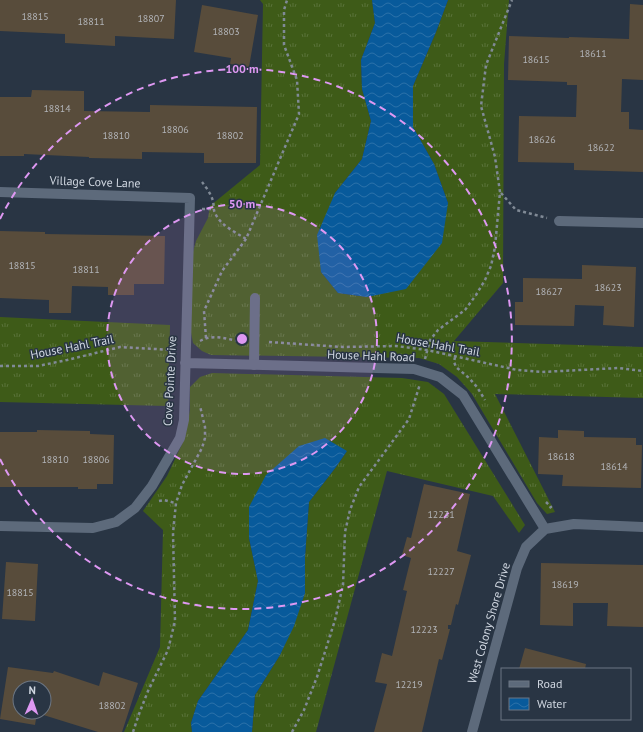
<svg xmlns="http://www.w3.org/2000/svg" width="643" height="732" viewBox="0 0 643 732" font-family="'PT Sans',sans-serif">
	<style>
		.grass { fill: url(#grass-tufts) }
		.water { fill: url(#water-waves) }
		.building { fill: #584c3b; fill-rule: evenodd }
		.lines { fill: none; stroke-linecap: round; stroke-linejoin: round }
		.path { stroke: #808a96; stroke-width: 2.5; stroke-dasharray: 3 3; stroke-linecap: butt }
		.service { stroke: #5d6a7b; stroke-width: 10 }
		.minor { stroke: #5d6a7b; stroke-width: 10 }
		.ring { fill: none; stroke: #de98f2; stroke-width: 2; stroke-dasharray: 7 5 }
		.labels { text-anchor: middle; stroke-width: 3; stroke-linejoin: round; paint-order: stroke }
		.number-label { font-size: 10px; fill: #b2b4b8 }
		.street-label { font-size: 12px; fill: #d0d7e1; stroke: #293544 }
		.centre { fill: #de98f2; stroke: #293544; stroke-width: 2 }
		.ring-label { font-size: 12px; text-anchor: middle; font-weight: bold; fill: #de98f2; stroke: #293544; stroke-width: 3; stroke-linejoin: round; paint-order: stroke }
	</style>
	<defs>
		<pattern id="grass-tufts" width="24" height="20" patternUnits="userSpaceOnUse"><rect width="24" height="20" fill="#3e5b18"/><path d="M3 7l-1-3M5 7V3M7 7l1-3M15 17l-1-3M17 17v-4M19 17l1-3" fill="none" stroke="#597239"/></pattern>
		<pattern id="water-waves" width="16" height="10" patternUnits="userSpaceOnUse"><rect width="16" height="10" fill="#085a9b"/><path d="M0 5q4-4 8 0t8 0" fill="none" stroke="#2b71a9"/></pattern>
	</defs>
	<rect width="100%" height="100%" fill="#293544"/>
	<path class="grass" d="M 260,0 L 372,0 L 375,23 L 361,60 L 362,89 L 371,121 L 362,159 L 335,193 L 321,272 L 338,293 L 367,297 L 448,203 L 434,164 L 413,127 L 413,86 L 436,32 L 448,0 L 509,0 L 504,64 L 503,283 L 454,341 L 643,347 L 643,398 L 495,394 L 555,512 L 547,514 L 537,503 L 472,394 L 457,377 L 439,364 L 419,358 L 211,355 L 202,351 L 193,343 L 190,327 L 193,252 L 196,241 L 208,218 L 210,206 L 260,165 L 263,4 Z
		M 0,317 L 170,325 L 168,406 L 0,402 Z
		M 212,373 L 402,378 L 428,382 L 444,394 L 525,525 L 519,533 L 493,496 L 387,471 L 316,732 L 252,732 L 255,695 L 280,655 L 305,593 L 305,557 L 309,502 L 336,467 L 347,451 L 249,538 L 258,581 L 248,630 L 198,701 L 191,723 L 192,732 L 124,732 L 160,647 L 163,530 L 143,511 L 167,476 L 185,438 L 190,410 L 190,387 L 200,377 Z"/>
	<path class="water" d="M 372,0 L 448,0 L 436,32 L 413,86 L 413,127 L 434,164 L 448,203 L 442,243 L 406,289 L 367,297 L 338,293 L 321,272 L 317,235 L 335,193 L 362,159 L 371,121 L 362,89 L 361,60 L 375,23 Z
		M 325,438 L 347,451 L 336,467 L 309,502 L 305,557 L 305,593 L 294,626 L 280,655 L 255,695 L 252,732 L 192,732 L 191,723 L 198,701 L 248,630 L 258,581 L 249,538 L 249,507 L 266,475 L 299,446 Z"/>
	<path class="building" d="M 0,0 L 176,0 L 174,39 L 115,36 L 115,46 L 65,43 L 65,34 L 0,31 Z
		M 630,4 L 643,5 L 643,80 L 622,79 L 621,112 L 629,112 L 629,129 L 643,130 L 643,172 L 574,170 L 574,163 L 518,162 L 519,116 L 576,117 L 577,85 L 567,85 L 567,82 L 508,80 L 509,36 L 569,38 L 569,37 L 629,39 Z
		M 202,5 L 258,15 L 249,67 L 230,64 L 231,58 L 194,52 Z
		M 32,90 L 84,91 L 84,111 L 150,112 L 150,105 L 257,107 L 256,163 L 204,163 L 204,153 L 142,152 L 142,159 L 89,158 L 89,157 L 24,154 L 24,156 L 0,156 L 0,97 L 31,97 Z
		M 0,231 L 45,232 L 45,234 L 165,236 L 164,284 L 134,284 L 134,295 L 108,295 L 108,287 L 72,286 L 71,313 L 49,313 L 49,300 L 0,298 Z
		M 582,265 L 636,267 L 634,327 L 603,325 L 604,306 L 575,305 L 574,326 L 515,325 L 515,302 L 523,302 L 523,278 L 582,279 Z
		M 37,430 L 90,431 L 90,434 L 114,435 L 113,484 L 97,484 L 97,489 L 78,489 L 78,487 L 0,487 L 0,432 L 37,432 Z
		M 558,430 L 584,431 L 584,437 L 636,438 L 636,445 L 642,445 L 641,488 L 562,486 L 563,475 L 538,474 L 539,437 L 558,438 Z
		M 424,484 L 470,494 L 457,551 L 471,555 L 458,605 L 456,604 L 451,625 L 448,625 L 448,629 L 450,629 L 442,660 L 439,659 L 422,732 L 374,732 L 387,684 L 375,682 L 382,653 L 392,656 L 407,591 L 403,590 L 411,558 L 402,555 L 407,537 L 411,538 Z
		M 6,562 L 38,564 L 35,621 L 2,619 Z
		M 541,563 L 643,565 L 643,627 L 607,626 L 608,603 L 573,603 L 573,626 L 540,625 Z
		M 525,648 L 586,664 L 585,669 L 519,669 Z
		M 8,667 L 53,673 L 54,671 L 99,686 L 103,672 L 138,683 L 122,732 L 98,732 L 37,713 L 35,725 L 0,719 ZM 20,688 L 44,688 L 44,712 L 20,712 Z"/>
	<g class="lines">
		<path class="path" d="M 202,182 C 206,187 211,194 213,201 C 214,205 213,209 215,213 C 220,225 235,232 246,239
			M 501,193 L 516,210 L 547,218
			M 202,209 L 214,209
			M 206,338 L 204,311 L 222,271 L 246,239 L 299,114 L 297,80 L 284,45 L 284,10 L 287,0
			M 200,341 C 215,333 226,340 242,341
			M 269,342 L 343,347 L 396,346 L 427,350 L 517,370 L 542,372 L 619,368 L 643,371
			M 455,357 L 454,362 L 456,367 L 469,378 L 477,387 L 485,400
			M 425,359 L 430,340 L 438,330 L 465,310 L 476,295 L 485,280 L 491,266 L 495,247 L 500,192 L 495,157 L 481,106 L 486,65 L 512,0
			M 0,366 L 38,366 L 67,360 L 120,347 L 172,350
			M 159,501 L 164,500 L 175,503
			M 546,502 L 551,507 L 548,509
			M 133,732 L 139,714 L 148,691 L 168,650 L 175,621 L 173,533 L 176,503 L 182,485 L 202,448 L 205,438 L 205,427 L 200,406
			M 292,732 L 304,710 L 317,677 L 335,620 L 343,585 L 345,532 L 350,510 L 359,487 L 409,419 L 420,384"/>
		<path class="service" d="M 254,365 L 255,298"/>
		<path class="minor" d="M 0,192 L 190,198 L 184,420 L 180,438 L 152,486 L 135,508 L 116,522 L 93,528 L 0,526
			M 559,221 L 643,223
			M 185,363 L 414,369 L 440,377 L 463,395 L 545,529
			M 545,529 L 574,524 L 643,527
			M 472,732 L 517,568 L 526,547 L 545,529"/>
	</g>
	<circle cx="242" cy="339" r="135" fill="#de98f2" fill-opacity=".12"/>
	<g class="ring">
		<circle cx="242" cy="339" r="135"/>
		<path d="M0 219A270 270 0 1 1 0 459"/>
	</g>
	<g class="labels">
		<g class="number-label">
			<text x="35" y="20">18815</text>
			<text x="151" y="22">18807</text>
			<text x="91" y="25">18811</text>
			<text x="226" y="35">18803</text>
			<text x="593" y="57">18611</text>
			<text x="536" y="63">18615</text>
			<text x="57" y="112">18814</text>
			<text x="175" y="133">18806</text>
			<text x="116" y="139">18810</text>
			<text x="230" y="139">18802</text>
			<text x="542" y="143">18626</text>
			<text x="601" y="151">18622</text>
			<text x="22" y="269">18815</text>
			<text x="86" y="273">18811</text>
			<text x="608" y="291">18623</text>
			<text x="549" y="295">18627</text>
			<text x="561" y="460">18618</text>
			<text x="55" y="463">18810</text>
			<text x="96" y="463">18806</text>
			<text x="614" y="470">18614</text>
			<text x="441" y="518">12231</text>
			<text x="441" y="575">12227</text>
			<text x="565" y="588">18619</text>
			<text x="20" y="596">18815</text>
			<text x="424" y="633">12223</text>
			<text x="409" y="688">12219</text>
			<text x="112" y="709">18802</text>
		</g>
		<g class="street-label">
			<text transform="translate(95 182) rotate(2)" y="4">Village Cove Lane</text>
			<text transform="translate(438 345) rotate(10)" y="4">House Hahl Trail</text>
			<text transform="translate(72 347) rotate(-11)" y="4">House Hahl Trail</text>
			<text transform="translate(371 356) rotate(2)" y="4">House Hahl Road</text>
			<text transform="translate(170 381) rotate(-87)" y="4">Cove Pointe Drive</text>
			<text transform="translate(489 623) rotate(-74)" y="4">West Colony Shore Drive</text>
		</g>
	</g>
	<circle cx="242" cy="339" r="6" class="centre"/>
	<g class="ring-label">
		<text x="242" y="73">100 m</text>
		<text x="242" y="208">50 m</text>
	</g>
	<rect x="501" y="668" width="130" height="52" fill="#293544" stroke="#6c7683"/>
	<rect x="509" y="681" width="20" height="6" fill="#5d6a7b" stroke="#6c7683"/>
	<text x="537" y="688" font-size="12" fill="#d0d7e1">Road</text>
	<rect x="509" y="698" width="20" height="12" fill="url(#water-waves)" stroke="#6c7683"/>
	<text x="537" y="708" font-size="12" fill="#d0d7e1">Water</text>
	<g transform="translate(32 700) rotate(2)"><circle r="19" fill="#293544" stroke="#6c7683"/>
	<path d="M0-3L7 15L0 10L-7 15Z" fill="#de98f2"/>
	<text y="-6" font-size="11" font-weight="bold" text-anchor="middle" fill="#d0d7e1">N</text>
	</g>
</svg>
